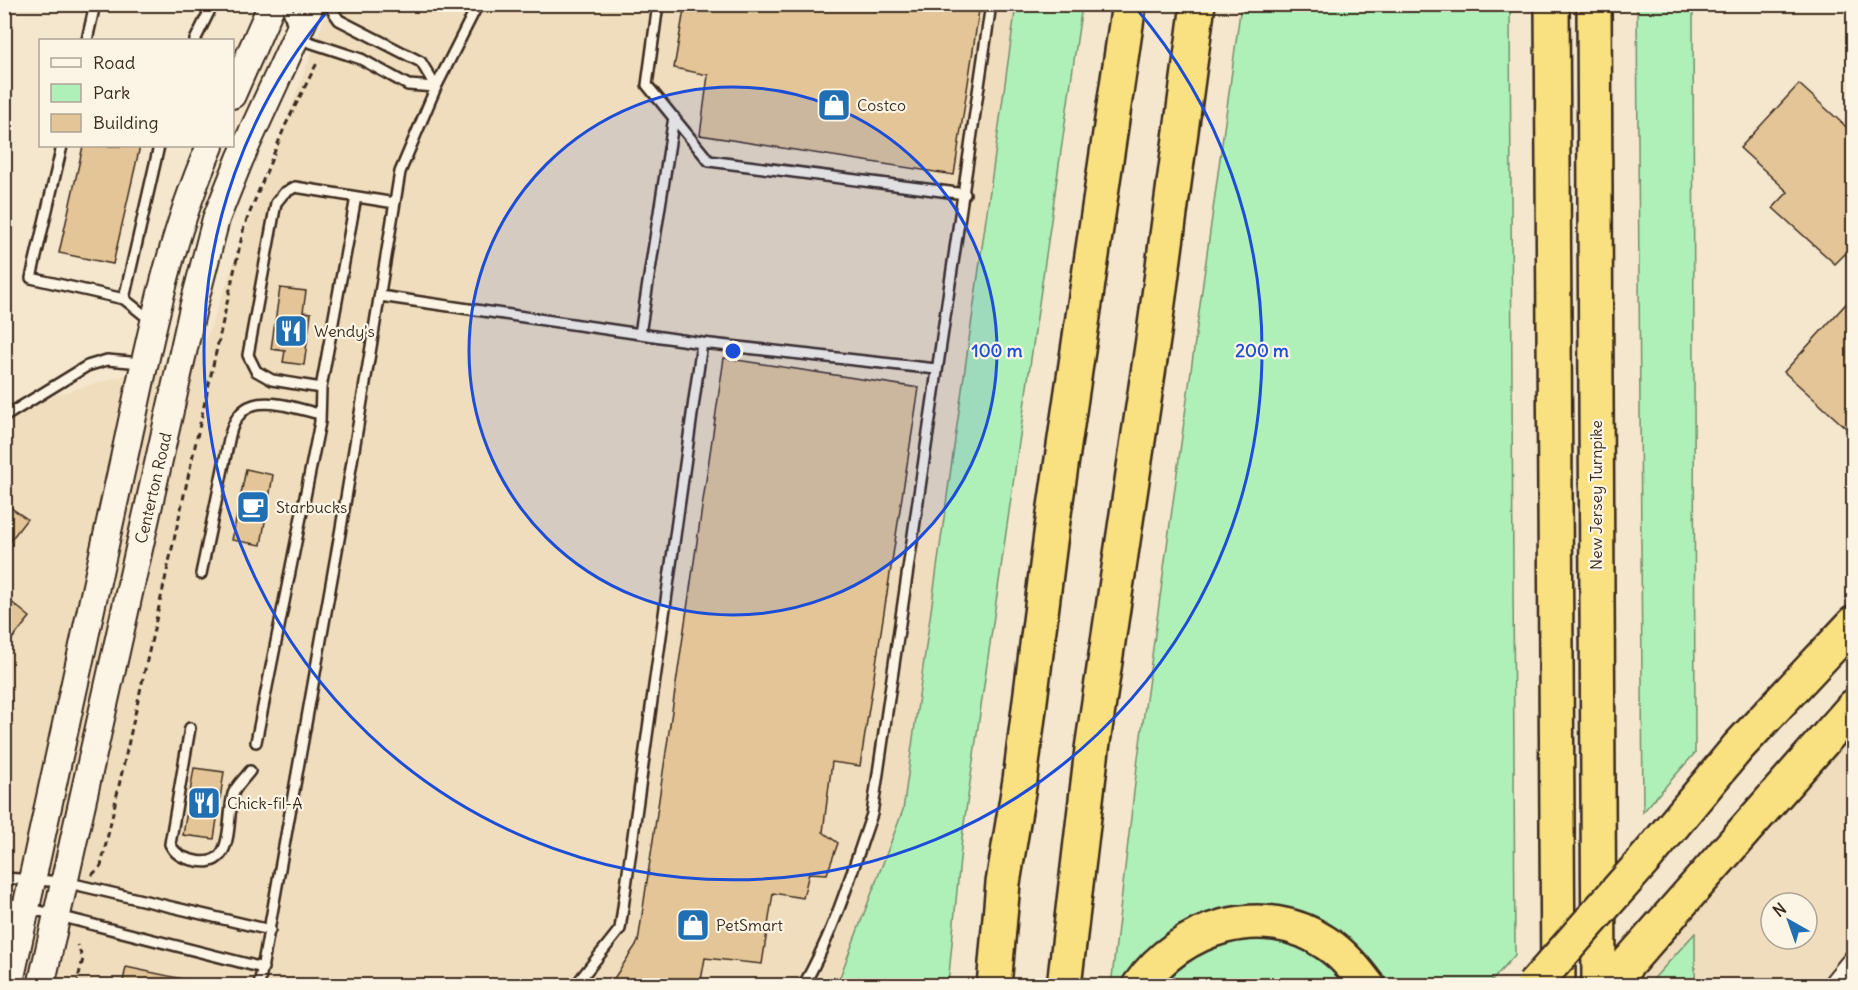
<svg xmlns="http://www.w3.org/2000/svg" width="1858" height="990" viewBox="0 0 1858 990" font-family="Delius,sans-serif">
	<style>
		.built { fill: #efddbe; fill-rule: evenodd }
		.green { fill: #aff0b9; stroke: #758d6c; stroke-width: 1.5 }
		.building { fill: #e3c597; stroke: #3b2a1e; stroke-width: 1.5 }
		.lines { fill: none; stroke-linecap: round; stroke-linejoin: round }
		.lane-casing { stroke: #3b2a1e; stroke-width: 14 }
		.street-casing { stroke: #3b2a1e; stroke-width: 22 }
		.secondary-casing { stroke: #3b2a1e; stroke-width: 30 }
		.highway-casing { stroke: #3b2a1e; stroke-width: 38 }
		.path { stroke: #3b2a1e; stroke-width: 3; stroke-dasharray: 6 4.5; stroke-linecap: butt }
		.lane { stroke: #fcf5e5; stroke-width: 9 }
		.street { stroke: #fcf5e5; stroke-width: 18 }
		.secondary { stroke: #fcf5e5; stroke-width: 26 }
		.highway { stroke: #f9e181; stroke-width: 33 }
		.highway-bridge-casing { stroke: #3b2a1e; stroke-width: 38; stroke-linecap: butt }
		.highway-bridge { stroke: #f9e181; stroke-width: 33 }
		.ring { fill: none; stroke: #1d4ed8; stroke-width: 3 }
		.labels { text-anchor: middle; stroke-width: 4.5; stroke-linejoin: round; paint-order: stroke }
		.poi-label { font-size: 16px; fill: #3b2a1e; stroke: #fcf5e5; text-anchor: start }
		.street-label { font-size: 16px; fill: #3b2a1e; stroke: #fcf5e5 }
		.centre { fill: #1d4ed8; stroke: #fcf5e5; stroke-width: 3 }
		.ring-label { font-size: 18px; text-anchor: middle; font-weight: bold; fill: #1d4ed8; stroke: #fcf5e5; stroke-width: 4.5; stroke-linejoin: round; paint-order: stroke }
	</style>
	<rect width="100%" height="100%" fill="#f4e7ce"/>
	<filter id="ink" filterUnits="userSpaceOnUse"><feTurbulence type="fractalNoise" baseFrequency=".0167" numOctaves="2"/><feDisplacementMap in="SourceGraphic" scale="12" xChannelSelector="R" yChannelSelector="G"/><feConvolveMatrix kernelMatrix="1 2 1 2 8 2 1 2 1" color-interpolation-filters="sRGB"/></filter>
	<g filter="url(#ink)">
		<path class="built" d="M 329,5 L 1016,5 L 903,810 L 837,985 L 5,985 L 4,410 L 201,353 Z
			M 1853,728 L 1853,985 L 1623,986 ZM 1771,903 L 1807,903 L 1807,939 L 1771,939 Z"/>
		<path class="green" d="M 1016,5 L 1082,5 L 962,838 L 948,985 L 837,985 L 903,810 Z
			M 1241,5 L 1510,5 L 1515,955 L 1488,985 L 1111,986 L 1138,758 Z
			M 1637,5 L 1693,5 L 1695,753 L 1643,812 Z
			M 1695,933 L 1695,985 L 1648,985 Z"/>
		<path class="building" d="M 685,4 L 980,4 L 954,175 L 700,135 L 708,75 L 674,68 Z
			M 1799,84 L 1854,134 L 1854,262 L 1845,254 L 1835,264 L 1773,208 L 1788,192 L 1740,148 Z
			M 83,146 L 140,146 L 113,264 L 59,253 Z
			M 280,288 L 306,291 L 303,312 L 311,313 L 304,365 L 283,362 L 285,351 L 271,349 Z
			M 1854,295 L 1854,420 L 1846,428 L 1784,372 Z
			M 724,358 L 919,388 L 860,766 L 832,762 L 823,832 L 838,843 L 827,874 L 809,873 L 803,898 L 773,893 L 762,964 L 705,958 L 700,986 L 609,986 L 638,942 Z
			M 246,469 L 273,475 L 261,545 L 232,540 Z
			M 4,503 L 27,519 L 4,549 Z
			M 4,596 L 30,617 L 4,649 Z
			M 194,768 L 224,772 L 214,839 L 183,835 Z
			M 126,967 L 183,979 L 182,986 L 122,986 Z"/>
		<g class="lines">
			<defs>
				<path id="lane" d="M 286,4 L 297,38 L 361,59 L 408,85 L 436,87 L 421,62 L 339,20 L 328,4
					M 658,4 L 647,85 L 709,161 L 965,194
					M 87,40 L 95,4
					M 195,40 L 213,4
					M 62,146 L 31,278 L 124,299 L 159,146
					M 380,296 L 702,343 L 936,369
					M 124,299 L 153,322
					M 640,334 L 674,117
					M 321,388 L 272,380 L 256,371 L 248,355 L 276,203 L 284,193 L 295,187 L 395,203
					M 4,417 L 87,366 L 107,360 L 142,363
					M 201,574 L 230,435 C 242,386 284,406 320,414
					M 190,728 L 170,844 C 175,854 181,857 192,860 C 236,872 226,822 233,794 C 236,786 245,778 250,771
					M 256,742 L 320,422 L 321,388 L 356,197
					M 4,878 L 65,882 L 270,930
					M 4,902 L 263,968
					M 259,986 L 341,528 L 400,172 L 436,87 L 478,4
					M 575,986 L 620,929 L 702,343
					M 803,986 C 834,933 852,871 872,814 L 991,4"/>
				<path id="street" d="M 1831,986 L 1854,958"/>
				<path id="secondary" d="M 232,95 L 272,4
					M 9,986 C 46,817 82,649 119,481 C 144,369 164,251 210,146
					M 41,986 L 193,308 L 216,219 L 240,159 L 311,4"/>
				<path id="highway" d="M 1552,4 L 1558,986
					M 1594,4 L 1599,986
					M 1647,857 L 1738,747 L 1854,623
					M 994,986 L 1003,883 L 1020,780 L 1051,534 L 1129,4
					M 1064,986 L 1092,749 L 1154,333 L 1198,4
					M 1139,986 C 1180,927 1263,900 1326,943 C 1343,954 1355,969 1368,986
					M 1608,986 L 1854,706"/>
			</defs>
			<use href="#lane" class="lane-casing"/>
			<use href="#street" class="street-casing"/>
			<use href="#secondary" class="secondary-casing"/>
			<use href="#highway" class="highway-casing"/>
			<path class="path" d="M 92,875 L 101,866 L 244,227 L 285,126 L 318,61
				M 76,986 L 83,959 L 77,945"/>
			<use href="#lane" class="lane"/>
			<use href="#street" class="street"/>
			<use href="#secondary" class="secondary"/>
			<use href="#highway" class="highway"/>
			<defs>
				<path id="highway-bridge" d="M 1533,986 L 1647,857"/>
			</defs>
			<use href="#highway-bridge" class="highway-bridge-casing"/>
			<use href="#highway-bridge" class="highway-bridge"/>
		</g>
	</g>
	<circle cx="733" cy="351" r="264" fill="#1d4ed8" fill-opacity=".12"/>
	<g class="ring">
		<circle cx="733" cy="351" r="264"/>
		<path d="M1135 7A529 529 0 1 1 331 7"/>
	</g>
	<defs>
		<symbol id="shop-square" viewBox="-11 -11 22 22"><rect x="-9" y="-9" width="18" height="18" rx="4" fill="#1f6fb2" stroke="#fcf5e5"/><path d="M-5-2.5h2.3a2.7 3.5 0 0 1 5.4 0H5L5.5 6h-11ZM-1.5-2.5h3a1.5 2.3 0 0 0-3 0Z" fill="#fff"/></symbol>
		<symbol id="restaurant-square" viewBox="-11 -11 22 22"><rect x="-9" y="-9" width="18" height="18" rx="4" fill="#1f6fb2" stroke="#fcf5e5"/><path d="M-5-6h1v4h1v-4h1v4h1v-4h1v5L-1.5 .5V6h-2V.5L-5-1ZM5-6V6H3V1.5H1.5Q1.5-4 5-6Z" fill="#fff"/></symbol>
		<symbol id="cafe-square" viewBox="-11 -11 22 22"><rect x="-9" y="-9" width="18" height="18" rx="4" fill="#1f6fb2" stroke="#fcf5e5"/><path d="M-5.5-4.5H6V0H3Q3 3.5 0 3.5H-2.5Q-5.5 3.5-5.5 0ZM3-3.2v2h1.7v-2ZM-6 4.5H4V6H-6Z" fill="#fff"/></symbol>
	</defs>
	<g fill-rule="evenodd">
		<use href="#shop-square" x="815" y="86" width="38" height="38"/>
		<use href="#restaurant-square" x="272" y="312" width="38" height="38"/>
		<use href="#cafe-square" x="234" y="488" width="38" height="38"/>
		<use href="#restaurant-square" x="185" y="784" width="38" height="38"/>
		<use href="#shop-square" x="674" y="906" width="38" height="38"/>
	</g>
	<g class="labels">
		<g class="poi-label">
			<text x="857" y="111">Costco</text>
			<text x="314" y="337">Wendy's</text>
			<text x="276" y="513">Starbucks</text>
			<text x="227" y="809">Chick-fil-A</text>
			<text x="716" y="931">PetSmart</text>
		</g>
		<g class="street-label">
			<text transform="translate(153 488) rotate(-77)" y="6">Centerton Road</text>
			<text transform="translate(1596 495) rotate(-90)" y="6">New Jersey Turnpike</text>
		</g>
	</g>
	<circle cx="733" cy="351" r="9" class="centre"/>
	<g class="ring-label">
		<text x="997" y="357">100 m</text>
		<text x="1262" y="357">200 m</text>
	</g>
	<rect width="1858" height="990" fill="none" stroke="#fcf5e5" stroke-width="24"/>
	<rect x="12" y="12" width="1834" height="966" fill="none" stroke="#3b2a1e" stroke-width="2" filter="url(#ink)"/>
	<rect x="39" y="39" width="195" height="108" fill="#fcf5e5" stroke="#afa495" stroke-width="1.5"/>
	<rect x="51" y="58" width="30" height="9" fill="#fcf5e5" stroke="#afa495" stroke-width="1.5"/>
	<text x="93" y="69" font-size="18" fill="#3b2a1e">Road</text>
	<rect x="51" y="84" width="30" height="18" fill="#aff0b9" stroke="#afa495" stroke-width="1.5"/>
	<text x="93" y="99" font-size="18" fill="#3b2a1e">Park</text>
	<rect x="51" y="114" width="30" height="18" fill="#e3c597" stroke="#afa495" stroke-width="1.5"/>
	<text x="93" y="129" font-size="18" fill="#3b2a1e">Building</text>
	<g transform="translate(1789 921) rotate(320)"><circle r="28" fill="#fcf5e5" stroke="#afa495" stroke-width="1.5"/>
	<path d="M0-4.5L10 22L0 15L-10 22Z" fill="#1f6fb2"/>
	<text y="-9" font-size="16" font-weight="bold" text-anchor="middle" fill="#3b2a1e">N</text>
	</g>
</svg>
